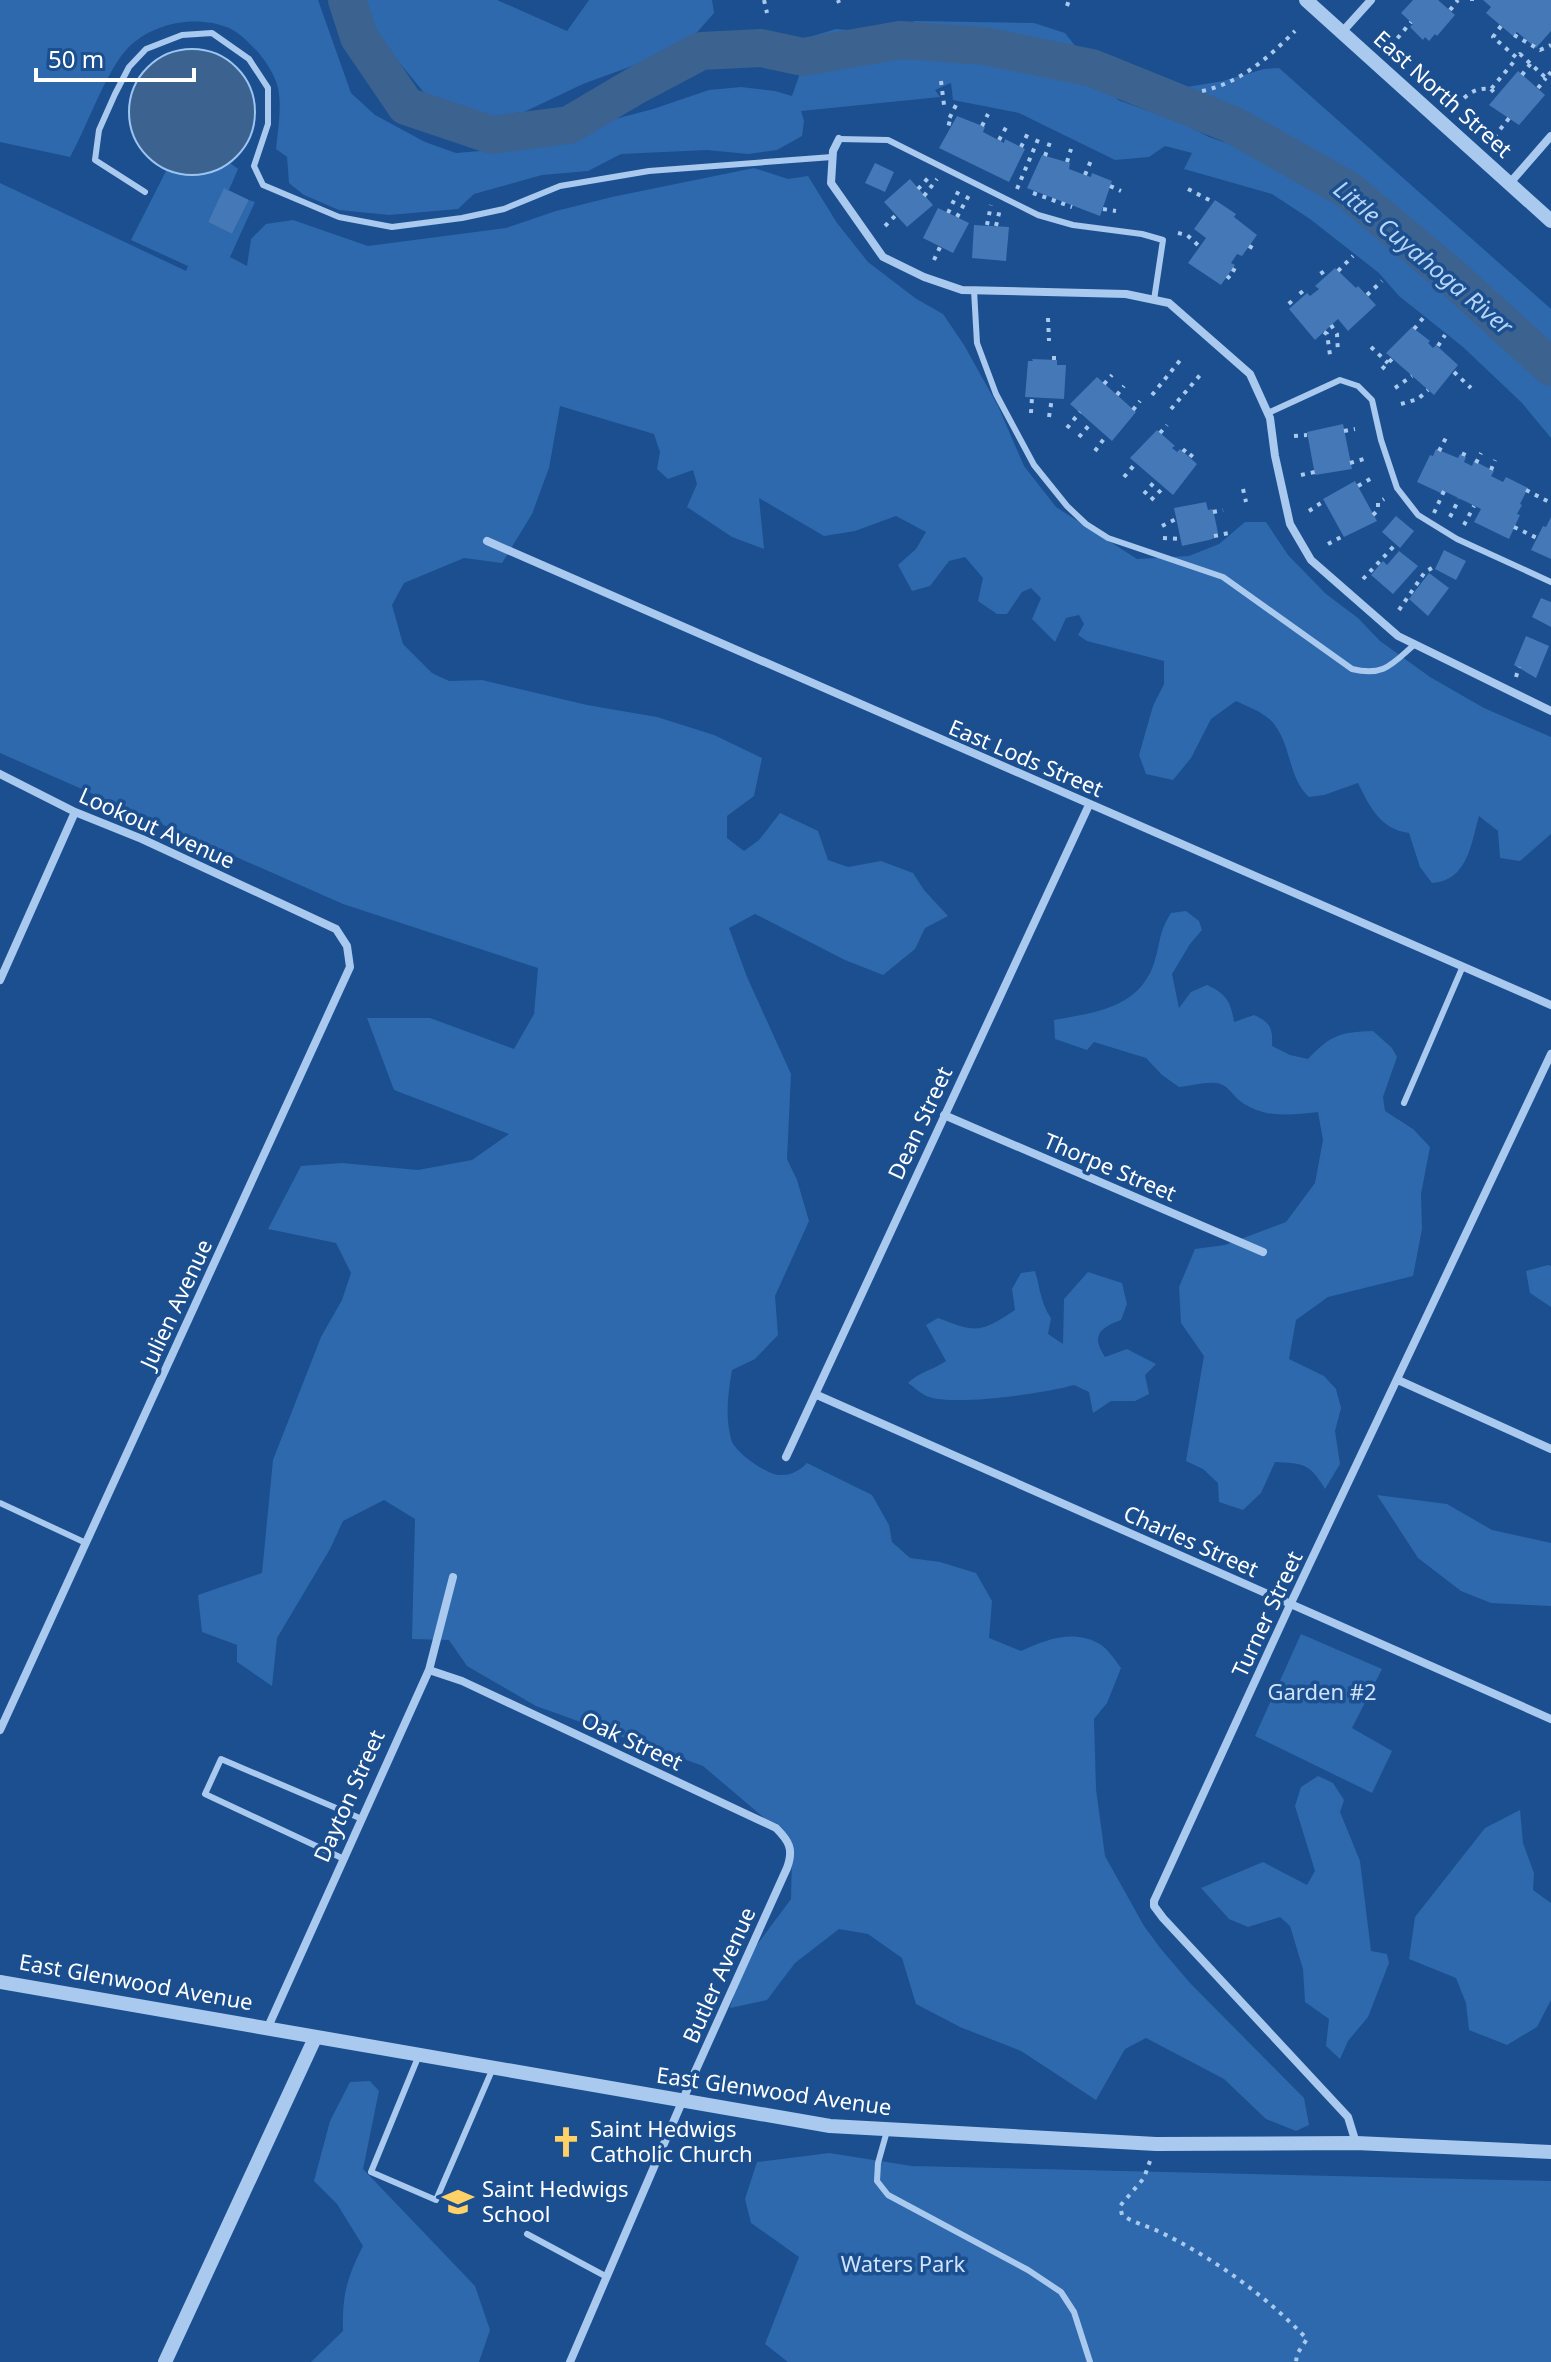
<svg xmlns="http://www.w3.org/2000/svg" width="1551" height="2362" viewBox="0 0 1551 2362" font-family="'Noto Sans',sans-serif">
	<style>
		.green { fill: #2e69ad }
		.water { fill: #3c6290; stroke: #9cc4f0; stroke-width: 2 }
		.lines { fill: none; stroke-linecap: round; stroke-linejoin: round }
		.river { stroke: #3c6290; stroke-width: 38 }
		.building { fill: #4478b7 }
		.path { stroke: #a9c9ee; stroke-width: 4; stroke-dasharray: 4 6; stroke-linecap: butt }
		.service { stroke: #a9c9ee; stroke-width: 6 }
		.minor { stroke: #a9c9ee; stroke-width: 8 }
		.tertiary { stroke: #a9c9ee; stroke-width: 14 }
		.labels { text-anchor: middle; stroke-width: 7; stroke-linejoin: round; paint-order: stroke }
		.street-label { font-size: 22px; fill: #fff; stroke: #1b4f8f }
		.park-label { font-size: 22px; fill: #cfe3fa; stroke: #1b4f8f }
		.poi-label { font-size: 22px; fill: #fff; stroke: #1b4f8f; text-anchor: start }
		.water-label { font-size: 24px; font-style: italic; fill: #b5d3f5; stroke: #1b4f8f }
	</style>
	<rect width="100%" height="100%" fill="#1b4f8f"/>
	<path class="green" d="M 0,0 L 318,0 L 351,93 L 375,115 L 425,142 L 456,153 L 492,150 L 535,139 L 567,136 L 596,124 L 653,109 L 709,90 L 741,87 L 775,91 L 792,96 L 813,36 L 836,29 L 873,32 L 915,21 L 1034,23 L 1065,33 L 1118,100 L 1184,124 L 1209,137 L 1282,162 L 1315,181 L 1335,203 L 1352,208 L 1440,282 L 1493,337 L 1551,385 L 1551,438 L 1522,403 L 1463,347 L 1399,296 L 1379,273 L 1310,219 L 1272,194 L 1184,169 L 1192,153 L 1165,146 L 1149,157 L 1115,160 L 1019,113 L 953,100 L 951,83 L 935,90 L 940,97 L 801,111 L 804,121 L 802,136 L 777,150 L 748,154 L 707,150 L 621,154 L 588,171 L 542,175 L 474,194 L 458,209 L 389,215 L 339,210 L 304,195 L 289,183 L 287,157 L 276,149 C 278,129 282,108 278,88 C 275,75 266,61 257,51 C 249,43 240,33 229,28 C 196,14 151,23 127,49 C 105,73 87,127 70,157 L 0,142 Z
		M 357,0 L 497,0 L 567,31 L 589,0 L 712,0 L 714,13 L 684,47 L 583,84 L 524,112 L 479,118 L 436,107 L 369,26 Z
		M 1279,68 L 1551,309 L 1551,358 L 1339,168 L 1320,165 L 1271,132 L 1181,88 L 1223,81 L 1264,69 Z
		M 230,163 L 238,169 L 229,190 L 224,189 L 208,222 L 232,234 L 249,200 L 255,202 L 230,257 L 247,266 L 251,239 L 266,224 L 293,220 L 368,246 L 506,228 L 556,211 L 612,197 L 754,168 L 788,179 L 808,176 L 837,223 L 868,262 L 915,298 L 943,314 L 964,345 L 998,406 L 1024,466 L 1056,507 L 1137,559 L 1189,556 L 1219,544 L 1245,522 L 1266,522 L 1288,555 L 1326,594 L 1358,618 L 1380,641 L 1430,677 L 1484,708 L 1551,737 L 1551,834 L 1520,861 L 1500,858 L 1498,831 L 1479,816 C 1471,845 1467,881 1432,883 L 1420,867 L 1409,833 C 1380,829 1370,807 1358,783 L 1324,795 L 1309,797 C 1288,778 1292,747 1274,724 C 1266,713 1248,707 1236,701 L 1211,719 L 1191,758 L 1173,780 L 1146,774 L 1139,755 L 1153,706 L 1164,684 L 1164,661 L 1087,641 L 1078,635 L 1084,624 L 1079,615 L 1066,618 L 1055,642 L 1032,619 L 1041,598 L 1031,588 L 1022,592 L 1007,614 L 997,614 L 978,601 L 983,578 L 965,557 L 949,561 L 930,586 L 912,591 L 898,565 L 916,549 L 926,532 L 896,516 L 855,531 L 824,536 L 759,498 L 764,549 L 732,537 L 687,507 L 697,484 L 693,470 L 668,479 L 657,469 L 660,452 L 654,434 L 560,406 L 549,468 L 532,514 L 502,563 L 464,558 L 404,583 L 392,605 L 403,644 L 432,673 L 449,681 L 482,680 L 587,705 L 657,717 L 714,735 L 762,758 L 754,796 L 727,816 L 727,838 L 744,851 L 759,840 L 780,813 L 818,831 L 828,860 L 848,867 L 881,861 L 913,873 L 924,890 L 948,916 L 925,928 L 915,949 L 883,975 L 845,960 L 755,914 L 729,928 L 747,977 L 791,1074 L 787,1159 L 797,1180 L 809,1221 L 775,1296 L 778,1335 L 755,1359 L 732,1370 C 728,1394 725,1415 731,1439 C 734,1452 766,1474 779,1475 C 791,1476 800,1470 807,1463 L 872,1495 L 889,1525 L 892,1542 L 910,1558 L 940,1562 L 976,1573 L 992,1601 L 989,1638 L 1021,1651 C 1047,1639 1073,1629 1100,1644 C 1108,1649 1115,1660 1121,1668 L 1107,1703 L 1094,1719 L 1096,1789 L 1105,1856 L 1144,1926 L 1161,1949 L 1190,1983 L 1304,2098 L 1309,2125 L 1296,2131 L 1266,2119 L 1224,2079 L 1146,2038 L 1125,2049 L 1096,2100 L 1021,2051 L 960,2027 L 916,2004 L 902,1958 L 868,1934 L 839,1929 L 795,1963 L 767,2000 L 730,2008 L 742,1965 L 791,1899 L 792,1856 L 776,1828 L 703,1766 L 536,1706 L 467,1666 L 449,1640 L 412,1639 L 415,1519 L 384,1500 L 343,1521 L 330,1549 L 277,1638 L 272,1686 L 237,1662 L 237,1645 L 202,1632 L 198,1595 L 262,1573 L 273,1460 L 321,1337 L 342,1300 L 351,1273 L 336,1243 L 268,1229 L 301,1166 L 342,1163 L 418,1170 L 472,1160 L 509,1134 L 394,1090 L 367,1018 L 430,1018 L 514,1049 L 534,1014 L 538,968 L 343,904 L 0,753 L 0,183 L 186,271 L 188,266 L 131,240 L 167,169 L 172,172 L 212,173 Z
		M 1186,911 L 1199,921 L 1202,930 L 1190,944 L 1172,974 L 1179,1008 L 1191,992 L 1207,985 C 1225,993 1231,1001 1234,1022 L 1254,1015 C 1270,1022 1273,1028 1272,1046 L 1290,1055 L 1308,1059 C 1331,1035 1340,1032 1373,1031 L 1392,1048 L 1397,1057 L 1383,1097 L 1385,1111 L 1413,1129 L 1430,1147 L 1421,1194 L 1422,1229 L 1413,1276 L 1328,1297 L 1296,1320 L 1289,1359 L 1324,1376 L 1336,1389 L 1341,1408 L 1335,1431 L 1340,1464 L 1325,1489 C 1310,1464 1304,1463 1275,1462 L 1261,1493 L 1243,1510 L 1219,1502 L 1218,1483 L 1203,1469 L 1186,1461 L 1204,1356 L 1181,1323 L 1179,1287 L 1195,1249 L 1225,1245 L 1286,1222 L 1315,1183 L 1323,1140 L 1318,1112 C 1291,1115 1264,1119 1240,1101 C 1232,1095 1228,1084 1216,1083 C 1205,1082 1190,1086 1179,1087 L 1162,1075 L 1146,1058 L 1094,1042 L 1087,1050 L 1055,1039 L 1054,1020 C 1092,1013 1137,1009 1153,966 C 1161,945 1157,935 1171,913 Z
		M 1548,1265 L 1551,1266 L 1551,1307 L 1530,1293 L 1526,1271 Z
		M 1035,1271 C 1040,1288 1041,1304 1051,1318 L 1048,1334 L 1063,1344 L 1064,1299 L 1088,1272 L 1122,1283 L 1127,1304 L 1121,1320 C 1099,1328 1091,1336 1105,1357 L 1127,1349 L 1156,1364 L 1145,1375 L 1149,1394 L 1135,1401 L 1111,1401 L 1093,1413 L 1089,1392 L 1074,1385 C 1045,1393 958,1406 929,1397 C 922,1395 914,1387 908,1383 C 919,1372 933,1370 946,1361 L 926,1325 L 938,1318 C 977,1333 980,1333 1015,1310 L 1012,1289 L 1021,1273 Z
		M 1377,1495 L 1447,1504 L 1492,1530 L 1551,1543 L 1551,1606 L 1491,1603 L 1461,1591 L 1418,1558 Z
		M 1301,1634 L 1382,1669 L 1352,1728 L 1392,1751 L 1372,1793 L 1255,1736 Z
		M 1318,1776 L 1333,1783 L 1344,1800 L 1340,1812 L 1360,1861 L 1371,1951 L 1387,1954 L 1389,1963 L 1368,2017 L 1348,2041 L 1340,2059 L 1326,2046 L 1329,2019 L 1305,2002 L 1303,1969 L 1290,1926 L 1280,1917 L 1248,1927 L 1229,1919 L 1201,1888 L 1263,1862 L 1307,1885 L 1315,1871 L 1295,1806 L 1301,1787 Z
		M 1520,1810 L 1523,1843 L 1534,1873 L 1533,1890 L 1551,1903 L 1551,2000 L 1537,2027 L 1507,2045 L 1469,2030 L 1466,2003 L 1456,1978 L 1409,1959 L 1415,1917 L 1485,1828 Z
		M 370,2081 L 379,2091 L 363,2169 L 475,2286 L 490,2330 L 479,2362 L 311,2362 L 343,2331 C 342,2296 347,2277 363,2246 L 337,2204 L 314,2181 L 330,2121 L 350,2082 Z
		M 829,2153 L 912,2166 L 1551,2181 L 1551,2362 L 788,2362 L 765,2344 L 799,2257 L 751,2223 L 745,2199 L 757,2162 Z"/>
	<path class="water" d="M129 112a63 63 0 1 1 126 0a63 63 0 1 1-126 0Z"/>
	<g class="lines">
		<path class="river" d="M 347,0 L 359,37 L 406,106 L 492,135 L 569,125 L 635,86 L 701,51 L 761,48 L 803,57 L 900,40 L 984,46 L 1092,68 L 1233,125 L 1348,190 L 1451,276 L 1551,367"/>
	</g>
	<path class="building" d="M 1413,0 L 1438,0 L 1455,15 L 1437,36 L 1435,34 L 1429,41 L 1425,37 L 1423,40 L 1410,27 L 1413,24 L 1401,13 Z
		M 1483,0 L 1551,0 L 1551,31 L 1536,48 L 1517,32 L 1513,36 L 1486,13 L 1491,7 Z
		M 1518,71 L 1545,95 L 1519,125 L 1489,105 Z
		M 957,116 L 985,127 L 983,132 L 1004,143 L 1005,139 L 1025,149 L 1009,182 L 939,148 Z
		M 1042,155 L 1070,163 L 1069,169 L 1085,175 L 1091,177 L 1092,173 L 1112,181 L 1100,216 L 1027,188 Z
		M 875,163 L 894,172 L 885,192 L 865,183 Z
		M 910,179 L 933,205 L 907,227 L 884,202 Z
		M 224,188 L 249,200 L 232,234 L 208,222 Z
		M 1215,200 L 1236,214 L 1234,217 L 1257,235 L 1242,256 L 1237,254 L 1231,263 L 1235,265 L 1221,285 L 1188,263 L 1206,238 L 1194,229 Z
		M 938,208 L 969,223 L 953,253 L 923,238 Z
		M 974,225 L 1009,227 L 1006,261 L 972,258 Z
		M 1335,268 L 1356,288 L 1358,286 L 1376,305 L 1348,331 L 1338,319 L 1315,340 L 1289,309 L 1307,293 L 1310,296 L 1319,289 L 1315,286 Z
		M 1412,327 L 1430,341 L 1428,343 L 1433,348 L 1436,345 L 1458,365 L 1434,395 L 1386,353 Z
		M 1032,359 L 1057,360 L 1057,365 L 1066,365 L 1064,399 L 1025,397 L 1028,361 L 1033,361 Z
		M 1097,377 L 1136,412 L 1112,441 L 1070,404 Z
		M 1343,424 L 1352,469 L 1315,475 L 1307,432 Z
		M 1157,430 L 1175,446 L 1172,448 L 1177,452 L 1180,449 L 1197,464 L 1173,495 L 1130,458 Z
		M 1436,449 L 1458,458 L 1460,454 L 1466,457 L 1464,462 L 1472,466 L 1474,461 L 1494,471 L 1491,476 L 1503,482 L 1506,477 L 1528,488 L 1520,504 L 1522,505 L 1517,514 L 1520,515 L 1509,539 L 1474,522 L 1481,509 L 1444,491 L 1443,494 L 1417,482 L 1430,455 L 1433,456 Z
		M 1355,481 L 1377,521 L 1344,537 L 1323,499 Z
		M 1206,502 L 1208,510 L 1213,509 L 1218,533 L 1214,534 L 1215,538 L 1209,540 L 1182,546 L 1174,508 Z
		M 1396,516 L 1414,531 L 1400,548 L 1382,532 Z
		M 1551,517 L 1551,559 L 1531,550 L 1543,526 L 1546,527 Z
		M 1444,550 L 1466,561 L 1456,580 L 1435,569 Z
		M 1399,551 L 1418,566 L 1393,594 L 1371,575 L 1383,561 L 1387,565 Z
		M 1429,573 L 1449,588 L 1428,616 L 1409,599 Z
		M 1541,598 L 1551,602 L 1551,627 L 1532,617 Z
		M 1526,636 L 1549,646 L 1536,678 L 1514,665 Z"/>
	<g class="lines">
		<path class="path" d="M 764,0 L 767,13
			M 838,0 L 839,3
			M 1472,1 L 1472,0
			M 1067,6 L 1069,0
			M 1450,10 L 1458,0
			M 1501,26 L 1493,37 L 1517,58 L 1520,54 L 1546,78 L 1551,72
			M 1514,35 L 1540,50 L 1551,45
			M 1391,46 L 1411,22
			M 1522,75 L 1531,63
			M 941,81 L 944,105
			M 1538,88 L 1546,78
			M 1491,89 L 1497,96
			M 1202,91 C 1240,83 1268,58 1295,31
			M 1457,105 C 1467,94 1476,87 1491,89 L 1517,58
			M 951,124 L 947,123 L 956,105
			M 982,126 L 988,114
			M 1494,137 L 1510,117
			M 999,140 L 1008,124
			M 1021,147 L 1028,133
			M 1045,156 L 1050,142
			M 1067,162 L 1071,149
			M 1085,175 L 1092,158
			M 1110,186 L 1121,191
			M 918,189 L 930,176
			M 1017,189 L 1039,137
			M 1188,189 L 1213,202
			M 1033,193 L 1072,207
			M 924,196 L 937,179
			M 1103,209 L 1116,211
			M 948,213 L 959,190
			M 957,217 L 969,195
			M 987,225 L 991,205
			M 885,226 L 896,215
			M 996,226 L 1000,209
			M 1178,233 L 1187,235 L 1200,247
			M 1249,246 L 1256,250
			M 934,260 L 940,247
			M 1232,269 L 1239,273
			M 1321,271 L 1325,277
			M 1338,271 L 1353,256
			M 1227,276 L 1233,281
			M 1300,291 L 1304,296
			M 1367,295 L 1382,281
			M 1289,301 L 1293,306
			M 1048,318 L 1049,341
			M 1331,325 L 1337,334 L 1338,353
			M 1414,329 L 1424,317
			M 1324,332 L 1327,334 L 1330,355
			M 1438,346 L 1445,335
			M 1371,347 L 1388,363
			M 1054,360 L 1054,350
			M 1382,369 L 1393,358
			M 1454,372 L 1471,388
			M 1104,384 L 1112,375
			M 1395,388 L 1412,376
			M 1117,395 L 1124,386
			M 1152,395 L 1182,358
			M 1401,404 L 1418,399 L 1428,390
			M 1171,409 L 1201,374
			M 1133,410 L 1140,401
			M 1031,413 L 1032,397
			M 1049,417 L 1052,398
			M 1067,428 L 1080,412
			M 1344,431 L 1355,429
			M 1160,433 L 1167,425
			M 1294,436 L 1307,435
			M 1079,437 L 1091,423
			M 1095,451 L 1106,436
			M 1439,451 L 1447,436
			M 1183,452 L 1189,445
			M 1463,456 L 1467,447
			M 1190,457 L 1196,450
			M 1350,463 L 1364,459
			M 1476,463 L 1481,453
			M 1491,470 L 1495,460
			M 1301,475 L 1315,472
			M 1124,477 L 1136,463
			M 1358,486 L 1372,478
			M 1243,489 L 1246,502
			M 1526,490 L 1551,503
			M 1144,494 L 1156,480
			M 1151,500 L 1164,487
			M 1309,511 L 1324,501
			M 1213,512 L 1223,510
			M 1434,513 L 1444,491
			M 1373,515 L 1378,510 L 1378,503 L 1384,499
			M 1450,517 L 1459,499
			M 1464,525 L 1474,506
			M 1162,526 L 1176,519
			M 1514,527 L 1537,538
			M 1214,536 L 1229,533
			M 1163,538 L 1181,539
			M 1328,544 L 1343,536
			M 1363,579 L 1396,544
			M 1399,610 L 1425,572 L 1437,565
			M 1516,677 L 1519,667
			M 1150,2161 L 1144,2178 L 1120,2206 L 1122,2215 C 1134,2223 1148,2226 1162,2233 C 1215,2259 1266,2296 1307,2339 L 1297,2354 L 1296,2362"/>
		<path class="service" d="M 839,139 L 888,140 L 1038,215 L 1073,225 L 1142,234 L 1163,240 L 1154,300
			M 145,192 L 95,160 L 99,130 L 115,94 L 129,67 L 146,49 L 182,35 L 212,33 L 249,59 L 268,88 L 268,124 L 254,166 L 263,185 L 339,217 L 392,227 L 462,218 L 504,209 L 560,186 L 649,171 L 832,157
			M 974,290 L 977,343 L 996,394 L 1034,465 L 1067,506 L 1086,524 L 1108,538 L 1223,577 L 1352,669 C 1384,677 1392,664 1415,644
			M 1268,413 L 1340,380 L 1358,386 L 1372,400 L 1381,440 L 1397,488 L 1418,515 L 1457,539 L 1551,582
			M 1404,1103 L 1463,966
			M 0,1503 L 86,1543
			M 344,1859 L 205,1794 L 221,1759 L 362,1819
			M 419,2055 L 371,2172 L 436,2200 L 493,2068
			M 887,2131 L 878,2163 L 877,2181 L 888,2195 L 1028,2270 L 1061,2292 L 1074,2312 L 1090,2362
			M 527,2234 L 607,2277"/>
		<path class="minor" d="M 1343,31 L 1371,0
			M 839,139 L 833,151 L 831,183 L 883,257 L 924,277 L 962,290 L 1126,294 L 1169,303 L 1250,374 L 1270,418 L 1275,456 L 1290,524 L 1311,560 L 1398,636 L 1551,711
			M 1509,184 L 1551,136
			M 487,541 L 1551,1005
			M 0,774 L 75,812 L 142,839 L 336,929 L 347,946 L 350,967 L 0,1730
			M 0,980 L 75,812
			M 944,1115 L 1263,1252
			M 1398,1380 L 1551,1449
			M 817,1395 L 1551,1719
			M 786,1457 L 1089,805
			M 429,1670 L 462,1681 L 776,1828 C 789,1841 794,1849 787,1868 L 694,2074 L 570,2362
			M 268,2027 L 429,1670 L 453,1577
			M 1356,2143 L 1348,2117 L 1163,1918 L 1154,1906 L 1154,1901 L 1290,1605 L 1551,1054"/>
		<path class="tertiary" d="M 1306,0 L 1551,221
			M 0,1982 L 830,2126 L 1156,2144 L 1356,2143 L 1551,2152
			M 165,2362 L 315,2038"/>
	</g>
	<defs>
		<symbol id="church-bare" viewBox="-9 -9 18 18"><path d="M-1.2-6h2.4v3.5h3.3v2.4h-3.3V6h-2.4V-.1h-3.3v-2.4h3.3Z" fill="#ffd166" stroke="#1b4f8f" stroke-width="2.5" paint-order="stroke"/></symbol>
		<symbol id="school-bare" viewBox="-9 -9 18 18"><path d="M0-5L7-2L0 1L-7-2ZM-4 1L0 2.5L4 1V4Q0 6-4 4Z" fill="#ffd166" stroke="#1b4f8f" stroke-width="2.5" paint-order="stroke"/></symbol>
	</defs>
	<g fill-rule="evenodd">
		<use href="#church-bare" x="544" y="2120" width="44" height="44"/>
		<use href="#school-bare" x="436" y="2180" width="44" height="44"/>
	</g>
	<g class="labels">
		<g class="street-label">
			<text transform="translate(1443 94) rotate(42)" y="8">East North Street</text>
			<text transform="translate(1026 758) rotate(23)" y="8">East Lods Street</text>
			<text transform="translate(157 828) rotate(24)" y="8">Lookout Avenue</text>
			<text transform="translate(920 1123) rotate(-65)" y="8">Dean Street</text>
			<text transform="translate(1110 1167) rotate(23)" y="8">Thorpe Street</text>
			<text transform="translate(176 1304) rotate(-65)" y="8">Julien Avenue</text>
			<text transform="translate(1191 1541) rotate(24)" y="8">Charles Street</text>
			<text transform="translate(1267 1614) rotate(-65)" y="8">Turner Street</text>
			<text transform="translate(632 1741) rotate(25)" y="8">Oak Street</text>
			<text transform="translate(349 1796) rotate(-66)" y="8">Dayton Street</text>
			<text transform="translate(719 1975) rotate(-66)" y="8">Butler Avenue</text>
			<text transform="translate(136 1982) rotate(10)" y="8">East Glenwood Avenue</text>
			<text transform="translate(774 2091) rotate(8)" y="8">East Glenwood Avenue</text>
		</g>
		<g class="park-label">
			<text x="1322" y="1700">Garden #2</text>
			<text x="903" y="2272">Waters Park</text>
		</g>
		<g class="poi-label">
			<text x="590" y="2137">Saint Hedwigs<tspan x="590" dy="25">Catholic Church</tspan></text>
			<text x="482" y="2197">Saint Hedwigs<tspan x="482" dy="25">School</tspan></text>
		</g>
		<g class="water-label">
			<text transform="translate(1423 258) rotate(40)" y="8">Little Cuyahoga River</text>
		</g>
	</g>
	<path d="M36 68v12h158v-12" fill="none" stroke="#ffffff" stroke-width="4"/>
	<text x="48" y="68" font-size="24" fill="#ffffff" stroke="#1b4f8f" stroke-width="6" paint-order="stroke">50 m</text>
</svg>
